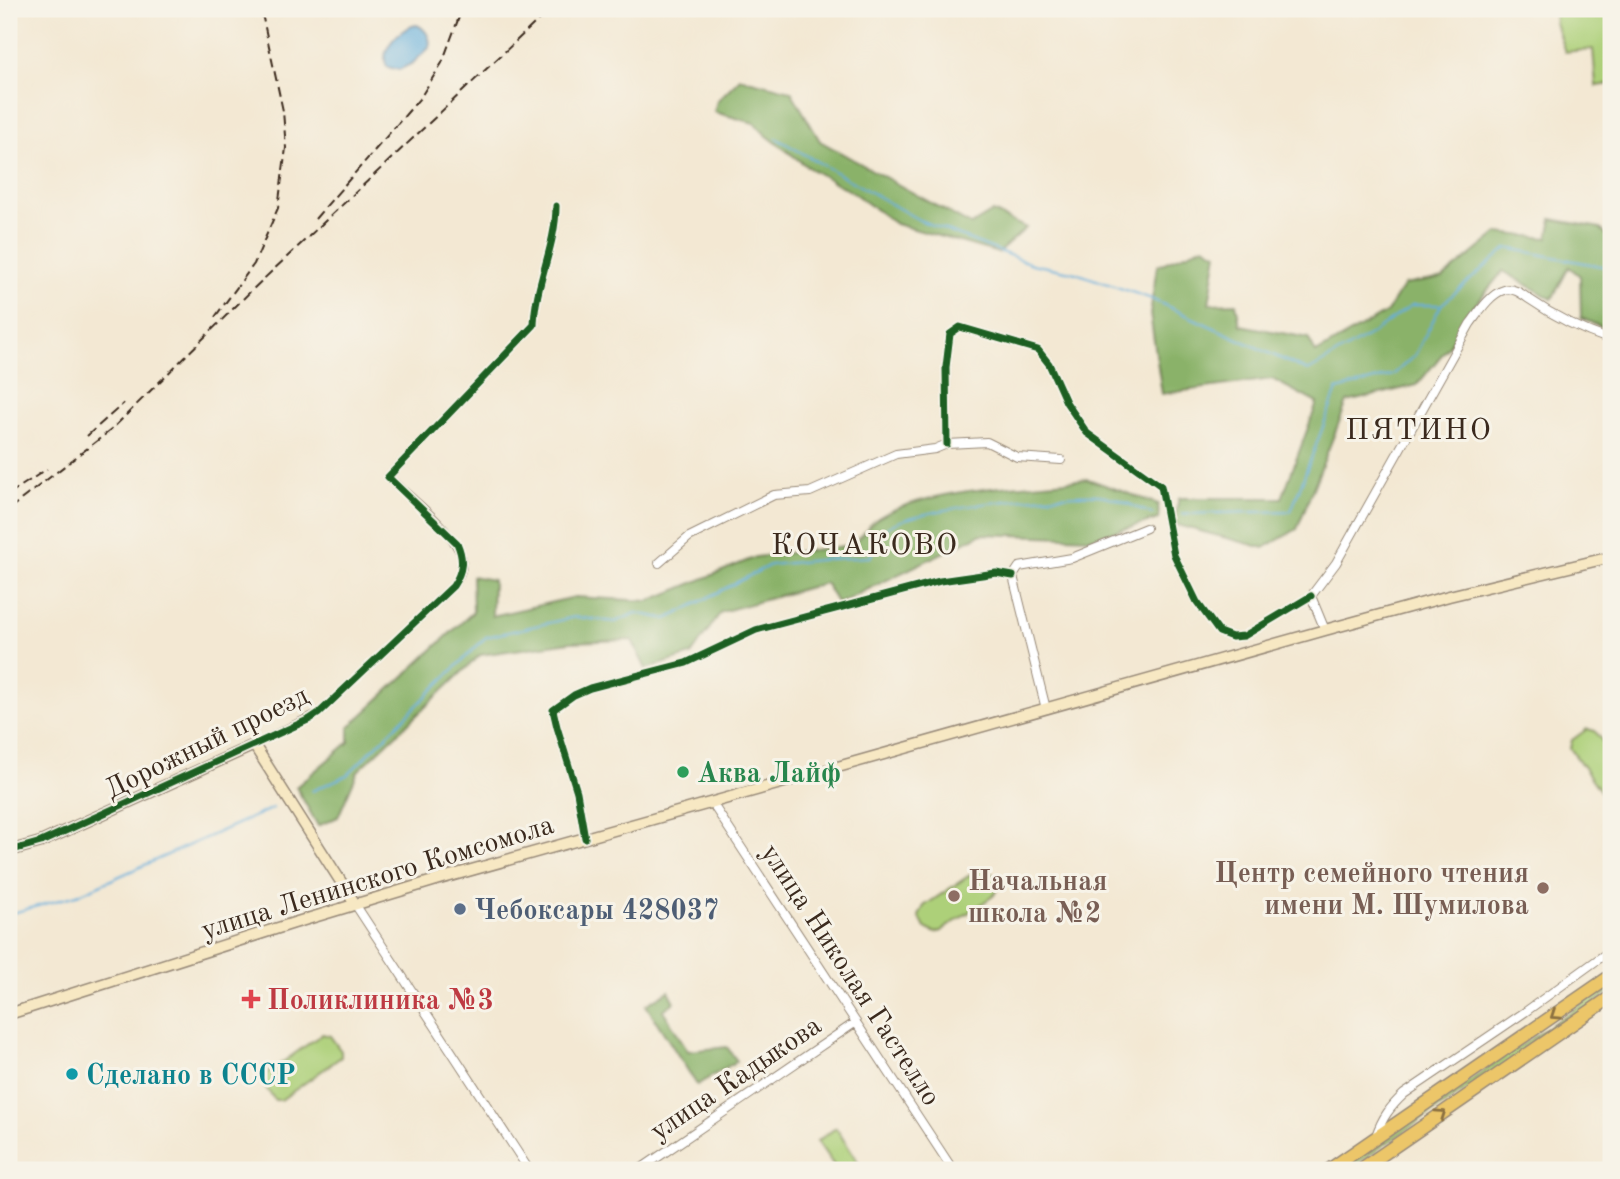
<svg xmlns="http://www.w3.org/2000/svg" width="1620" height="1179" viewBox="0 0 1620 1179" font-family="'Old Standard TT',serif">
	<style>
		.green { fill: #add079; stroke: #747d4c; stroke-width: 2 }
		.forest { fill: #8ab269; stroke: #626e44; stroke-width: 2 }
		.water { fill: #63aedc; stroke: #4f6c7d; stroke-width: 2 }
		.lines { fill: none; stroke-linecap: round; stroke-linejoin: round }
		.stream { stroke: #63aedc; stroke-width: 2 }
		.street-casing { stroke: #978978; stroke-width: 10 }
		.secondary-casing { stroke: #978978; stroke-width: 13 }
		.primary-casing { stroke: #978978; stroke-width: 15 }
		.street { stroke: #fff; stroke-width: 8 }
		.secondary { stroke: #f7e8c3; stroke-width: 10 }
		.primary { stroke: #ecc669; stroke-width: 12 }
		.rail { stroke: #3b2a1e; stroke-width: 2; stroke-dasharray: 10 5; stroke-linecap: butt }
		.cycleway-casing { stroke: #f7f3e8; stroke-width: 11 }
		.cycleway { stroke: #1b5e20; stroke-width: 7 }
		.oneway { stroke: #8b7040 }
		.leisure-dot { fill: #2e9e5b; stroke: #f7f3e8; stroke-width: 2.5 }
		.education-dot { fill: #8d6e63; stroke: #f7f3e8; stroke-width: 2.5 }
		.service-dot { fill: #5c6f8a; stroke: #f7f3e8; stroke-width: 2.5 }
		.health-dot { fill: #e0444e; stroke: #f7f3e8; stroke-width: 2.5 }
		.culture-dot { fill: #0f9aa8; stroke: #f7f3e8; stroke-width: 2.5 }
		.labels { text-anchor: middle; stroke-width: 6; stroke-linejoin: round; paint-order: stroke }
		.street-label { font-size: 28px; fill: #3b2a1e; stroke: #f7f3e8 }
		.leisure-label { font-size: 28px; font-weight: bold; fill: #27864d; stroke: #f7f3e8; text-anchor: start }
		.education-label { font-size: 28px; font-weight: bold; fill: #785e54; stroke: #f7f3e8; text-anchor: end }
		.service-label { font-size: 28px; font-weight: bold; fill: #4e5e75; stroke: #f7f3e8; text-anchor: start }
		.health-label { font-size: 28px; font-weight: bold; fill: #be3a42; stroke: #f7f3e8; text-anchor: start }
		.culture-label { font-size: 28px; font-weight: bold; fill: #0d838f; stroke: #f7f3e8; text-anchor: start }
		.neighbourhood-label { font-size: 30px; letter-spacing: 2px; fill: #3b2a1e; stroke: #f7f3e8 }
	</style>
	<rect width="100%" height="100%" fill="#f7f3e8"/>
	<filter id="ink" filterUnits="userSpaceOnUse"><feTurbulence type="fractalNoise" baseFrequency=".0143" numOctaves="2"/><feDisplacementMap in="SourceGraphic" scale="14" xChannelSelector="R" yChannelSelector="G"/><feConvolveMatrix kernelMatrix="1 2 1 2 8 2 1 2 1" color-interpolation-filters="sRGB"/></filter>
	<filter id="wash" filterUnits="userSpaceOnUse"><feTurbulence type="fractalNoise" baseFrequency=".00686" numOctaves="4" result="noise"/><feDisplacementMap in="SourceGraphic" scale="28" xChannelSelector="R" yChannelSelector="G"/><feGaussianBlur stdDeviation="1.57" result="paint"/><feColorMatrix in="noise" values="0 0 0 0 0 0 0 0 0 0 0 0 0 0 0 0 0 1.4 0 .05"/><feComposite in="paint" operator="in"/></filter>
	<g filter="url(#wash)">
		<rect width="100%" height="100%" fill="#f3e8d3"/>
		<path class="green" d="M 1554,9 L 1611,9 L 1611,84 L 1596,86 L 1593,49 L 1565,52 L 1555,23 Z
			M 1587,729 L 1595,731 L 1611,753 L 1611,806 L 1570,748 L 1572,740 Z
			M 982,869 C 993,871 999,880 997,891 L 993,896 L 941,931 L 935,933 L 925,928 L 919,916 L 924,906 L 976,871 Z
			M 1611,984 L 1611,990 L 1592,1005 L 1347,1170 L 1339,1170 Z
			M 322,1034 L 330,1036 L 341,1051 L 341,1057 L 281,1100 L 275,1100 L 262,1083 L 262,1077 Z
			M 836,1128 L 858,1162 L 846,1170 L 837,1170 L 817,1141 Z"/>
		<path class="forest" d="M 740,78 L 791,91 L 820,141 L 971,225 L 993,212 L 1026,228 L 998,253 L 896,224 L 852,192 L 809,168 L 766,135 L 754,123 L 714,112 L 717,101 Z
			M 1552,219 L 1600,228 L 1611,241 L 1611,331 L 1581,318 L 1580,276 L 1569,267 L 1552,299 L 1503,271 L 1470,311 L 1449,346 L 1417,385 L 1347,402 L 1297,529 L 1264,548 L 1173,524 L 1179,498 L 1282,498 L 1317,403 L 1272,379 L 1162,394 L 1150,314 L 1157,266 L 1204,246 L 1217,253 L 1209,304 L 1236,303 L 1240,325 L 1308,338 L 1316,353 L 1387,312 L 1404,285 L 1443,278 L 1498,233 L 1548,238 Z
			M 1088,479 L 1158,504 L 1159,519 L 1091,538 L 981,534 L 838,604 L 825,583 L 721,612 L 691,655 L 646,669 L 632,640 L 571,642 L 480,655 L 358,771 L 338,817 L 318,826 L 296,787 L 349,742 L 349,727 L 473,612 L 472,576 L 493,580 L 492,616 L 575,597 L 649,601 L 756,557 L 853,545 C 861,537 869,524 878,518 C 925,488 1031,485 1088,479 Z
			M 669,991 L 675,1002 L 663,1010 L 688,1051 L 727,1047 L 737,1061 L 697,1085 L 646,1005 Z"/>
		<path class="water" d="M 417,25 C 426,29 432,39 429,48 L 413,63 L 399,70 L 387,67 C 379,50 400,27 417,25 Z"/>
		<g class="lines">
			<path class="stream" d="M 776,138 L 919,220 L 1032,264 L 1076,273 L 1149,298 L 1308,371 L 1370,335 L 1412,305 L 1441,305
				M 1182,514 L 1291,511 L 1337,390 L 1393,375 L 1415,355 L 1441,305 L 1507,248 L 1606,267 L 1611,270
				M 312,791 L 347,775 L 486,637 L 575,617 L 615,622 L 636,613 L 667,619 L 770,565 L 829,559 L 870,557 C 874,549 879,536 886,529 C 908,508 1062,493 1097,495 C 1115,496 1136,508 1153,514
				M 9,914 L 77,895 L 273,808"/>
		</g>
	</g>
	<g filter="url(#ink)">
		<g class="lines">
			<defs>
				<path id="street" d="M 947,444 L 946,367 L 950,334 L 960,327 L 1038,350 L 1049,364 L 1066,402 L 1087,433 L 1161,486 L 1174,555 L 1197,602 L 1219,632 L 1232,637 L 1244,636 L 1311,596
					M 659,563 L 689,537 L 774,495 L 810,492 L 896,454 L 935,449 L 947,444 L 987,442 L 1017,457 L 1061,460
					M 1013,576 L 1019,567 L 1072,558 L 1146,528
					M 1013,576 L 1046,709
					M 1325,630 L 1311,596 L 1336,563 L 1470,324 C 1479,312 1490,294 1504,290 C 1513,287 1522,294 1529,299 C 1555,317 1581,330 1611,340
					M 254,745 L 319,713 L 453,586 C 459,577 463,570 462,560 C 460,536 406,494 388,477 L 534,325 C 535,284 556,246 556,206
					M 712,803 L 953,1170
					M 585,838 L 577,792 L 557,727 L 553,710 L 574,695 L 590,688 L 686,663 L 756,630 L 940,581 L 996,573 L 1013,576
					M 355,904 L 529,1170
					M 1376,1136 C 1382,1118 1390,1107 1404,1094 L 1525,1012 L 1611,950
					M 639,1170 L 856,1022"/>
				<path id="secondary" d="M 9,851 L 41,842 L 254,745 L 355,904
					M 9,1014 L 294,923 L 443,878 L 1325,630 L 1449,596 L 1611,557"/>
				<path id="primary" d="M 1329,1170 L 1611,976
					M 1360,1170 L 1611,997"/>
			</defs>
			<use href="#street" class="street-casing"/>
			<use href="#secondary" class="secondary-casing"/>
			<use href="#primary" class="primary-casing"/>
			<use href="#street" class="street"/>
			<use href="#secondary" class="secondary"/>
			<use href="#primary" class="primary"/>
			<path class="rail" d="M 315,219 L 420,98 L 442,63 L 462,9
				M 215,317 L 254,264 L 278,208 L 286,148 L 283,111 L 261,9
				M 87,436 L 124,403
				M 9,494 L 47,469
				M 9,509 L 111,430 L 252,290 L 550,9"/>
			<defs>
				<path id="cycleway" d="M 947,444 L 946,367 L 950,334 L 960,327 L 1038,350 L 1049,364 L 1066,402 L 1087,433 L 1161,486 L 1174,555 L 1197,602 L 1219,632 L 1232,637 L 1244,636 L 1311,596
					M 585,838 L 577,792 L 557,727 L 553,710 L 574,695 L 590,688 L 686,663 L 756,630 L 940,581 L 996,573 L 1013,576
					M 9,851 L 41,842 L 310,719 L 319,713 L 453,586 C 463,571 464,559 457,543 L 388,477 L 534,325 C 535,284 556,246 556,206"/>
			</defs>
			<use href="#cycleway" class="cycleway-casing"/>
			<use href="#cycleway" class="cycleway"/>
		</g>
		<defs><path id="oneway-chevron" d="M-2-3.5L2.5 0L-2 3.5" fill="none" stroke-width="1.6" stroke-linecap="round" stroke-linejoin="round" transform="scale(1.75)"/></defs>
		<g class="oneway">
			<use href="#oneway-chevron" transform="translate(1555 1015) rotate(146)"/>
			<use href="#oneway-chevron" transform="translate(1441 1114) rotate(-34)"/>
		</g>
	</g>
	<circle class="leisure-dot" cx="683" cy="772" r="7"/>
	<g class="education-dot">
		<circle cx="1543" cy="888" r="7"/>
		<circle cx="954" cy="896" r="7"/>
	</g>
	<circle class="service-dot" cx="460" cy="909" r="7"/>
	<path class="health-dot" d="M247.5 988.5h7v7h7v7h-7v7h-7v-7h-7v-7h7z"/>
	<circle class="culture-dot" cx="72" cy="1074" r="7"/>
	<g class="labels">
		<g class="street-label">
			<text transform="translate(206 741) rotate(-26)" y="10">Дорожный проезд</text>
			<text transform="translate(377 876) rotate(-17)" y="10">улица Ленинского Комсомола</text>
			<text transform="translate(852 974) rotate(57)" y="10">улица Николая Гастелло</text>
			<text transform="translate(735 1077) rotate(-34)" y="10">улица Кадыкова</text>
		</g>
		<g class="leisure-label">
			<text x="697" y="782">Аква Лайф</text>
		</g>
		<g class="education-label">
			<text x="1529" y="882">Центр семейного чтения<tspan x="1529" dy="32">имени М. Шумилова</tspan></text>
			<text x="968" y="890" text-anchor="start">Начальная<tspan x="968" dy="32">школа №2</tspan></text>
		</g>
		<g class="service-label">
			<text x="474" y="919">Чебоксары 428037</text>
		</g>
		<g class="health-label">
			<text x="267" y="1009">Поликлиника №3</text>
		</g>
		<g class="culture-label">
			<text x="86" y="1084">Сделано в СССР</text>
		</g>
		<g class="neighbourhood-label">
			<text x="1419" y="439">ПЯТИНО</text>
			<text x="865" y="554">КОЧАКОВО</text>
		</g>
	</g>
	<rect width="1620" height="1179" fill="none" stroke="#f7f3e8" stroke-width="35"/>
</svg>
